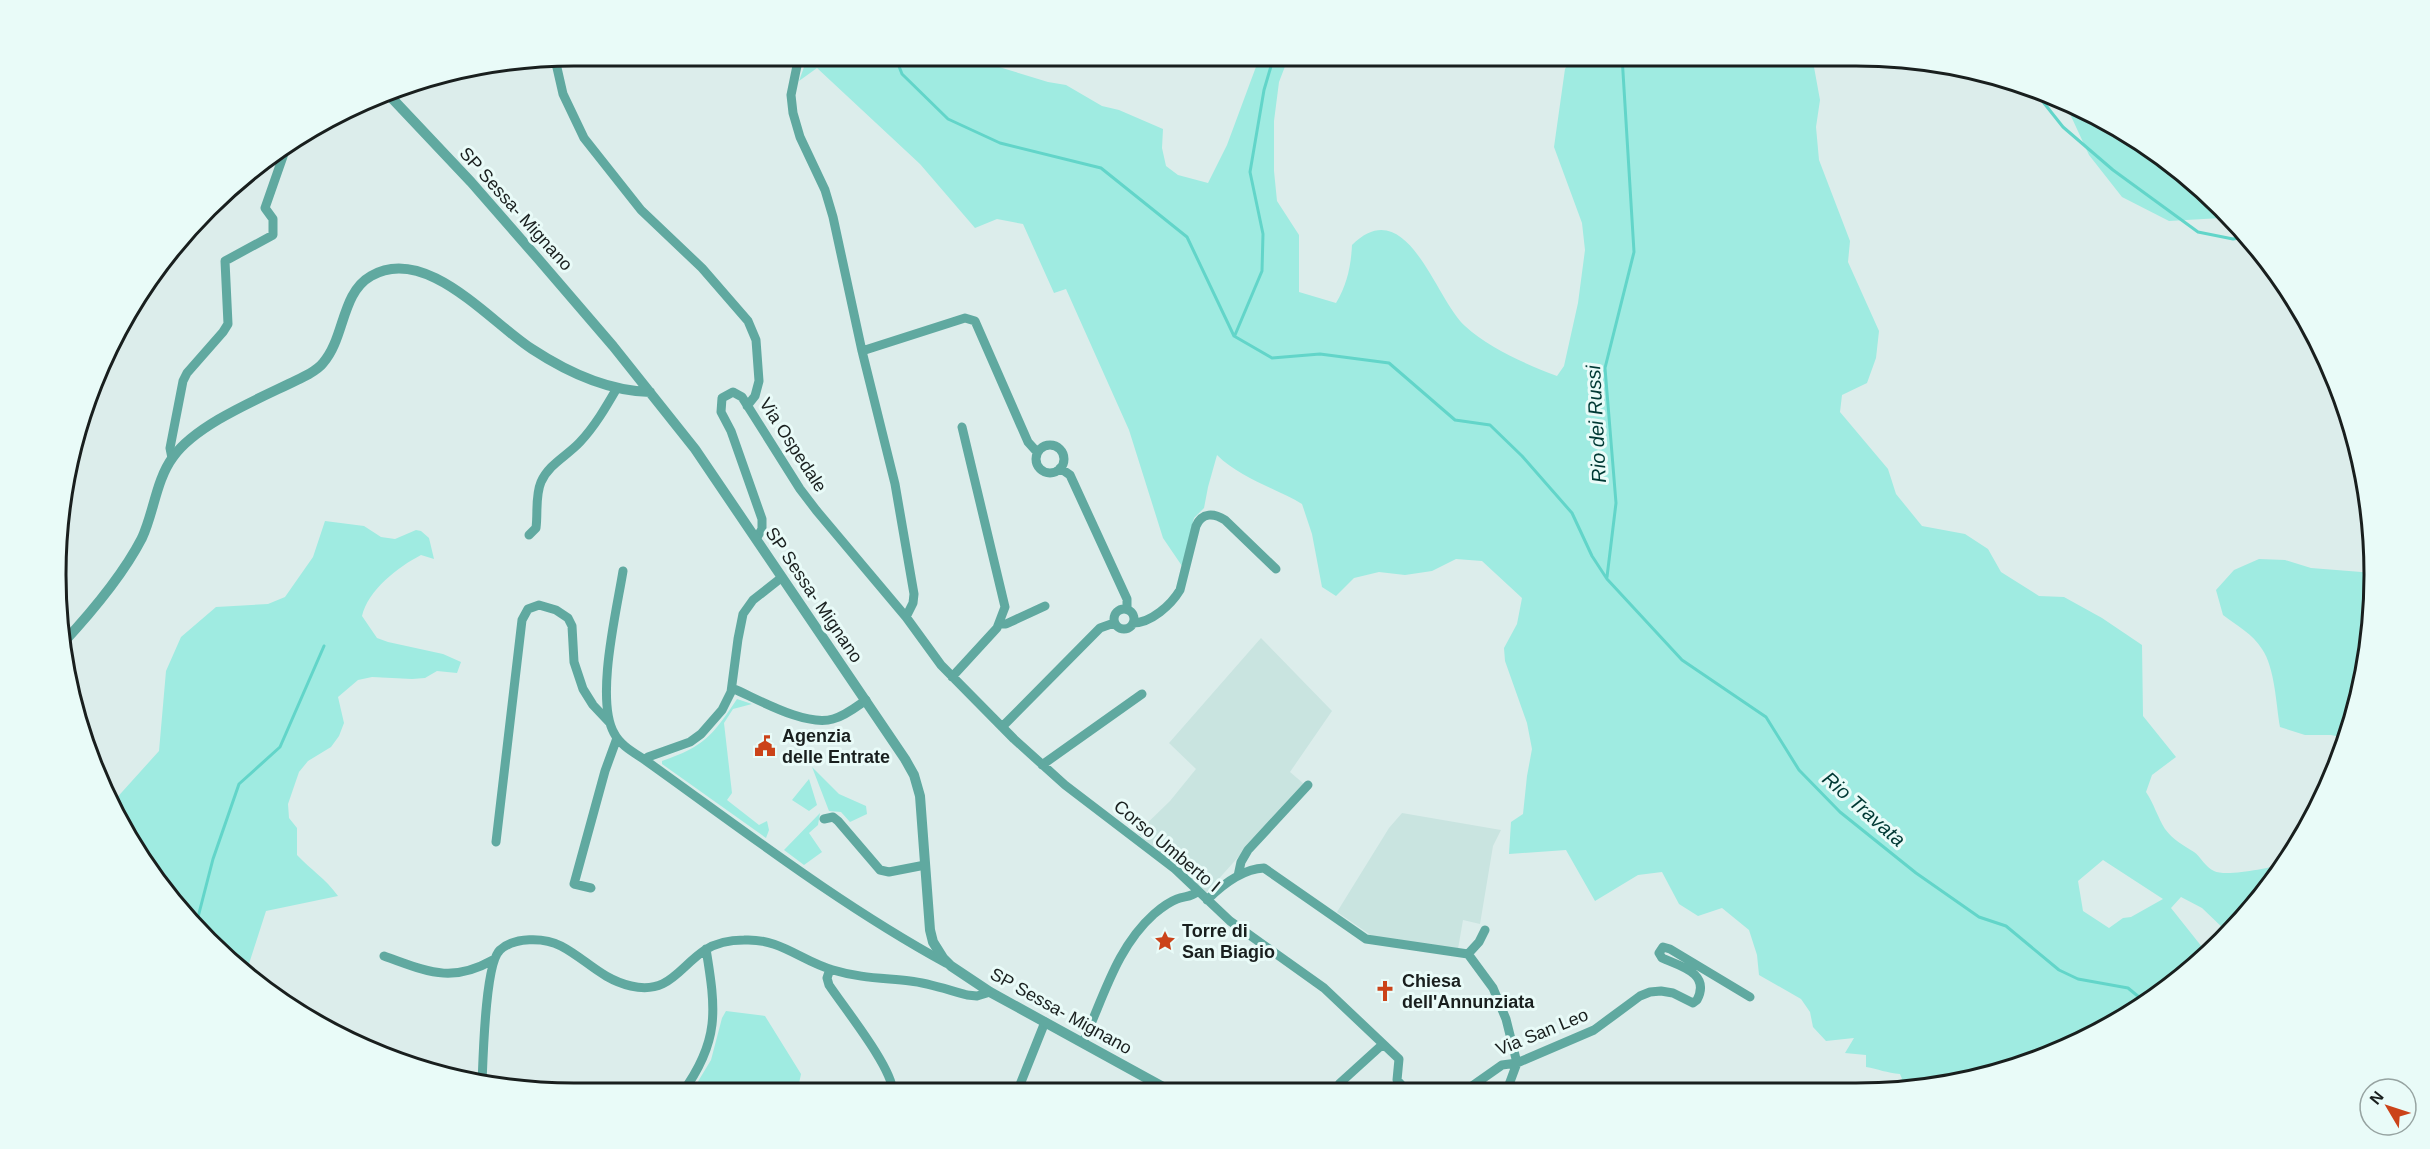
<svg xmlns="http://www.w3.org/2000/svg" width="2430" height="1149" viewBox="0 0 2430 1149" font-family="Helvetica,sans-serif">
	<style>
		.built { fill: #c9e4e0 }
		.green { fill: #9febe1; fill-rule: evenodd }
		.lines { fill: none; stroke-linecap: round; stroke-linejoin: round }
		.stream { stroke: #62d5c9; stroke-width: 3 }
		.minor { stroke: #60a9a0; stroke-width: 9 }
		.tertiary { stroke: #60a9a0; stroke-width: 10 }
		.labels { text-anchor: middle; stroke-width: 6; stroke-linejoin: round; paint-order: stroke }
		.street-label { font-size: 18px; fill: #191f1e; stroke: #e9fbf8 }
		.poi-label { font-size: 18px; font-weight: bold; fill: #191f1e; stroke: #e9fbf8; text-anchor: start }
		.water-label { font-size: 20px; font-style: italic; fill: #003934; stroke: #e9fbf8 }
		.rim { fill: none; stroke: #191f1e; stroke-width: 3 }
	</style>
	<rect width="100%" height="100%" fill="#dcedeb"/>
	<path class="built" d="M 1261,638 L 1332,711 L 1290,772 L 1304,784 L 1206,893 L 1137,833 L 1170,801 L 1196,769 L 1169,743 Z
		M 1402,813 L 1501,830 L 1493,846 L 1480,924 L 1463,920 L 1458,949 L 1372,936 L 1337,912 L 1389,828 Z"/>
	<path class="green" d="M 808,56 L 975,56 L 986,63 L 1048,82 L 1066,85 L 1102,106 L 1119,110 L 1163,129 L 1162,148 L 1166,166 L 1178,175 L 1208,183 L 1227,145 L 1260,56 L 1289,56 L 1279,82 L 1274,121 L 1274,171 L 1277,201 L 1299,235 L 1299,292 L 1336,303 C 1347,285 1351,266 1352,245 C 1407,191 1435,299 1465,326 C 1490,349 1526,364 1557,376 L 1564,366 L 1578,303 L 1585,250 L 1582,223 L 1554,147 L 1565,69 L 1573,56 L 1812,56 L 1820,100 L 1816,127 L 1819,160 L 1850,241 L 1848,262 L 1879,331 L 1876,358 L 1867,383 L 1842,395 L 1840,412 L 1888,469 L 1896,494 L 1922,526 L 1965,534 L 1988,549 L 2001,572 L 2039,596 L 2064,597 L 2102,618 L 2142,645 L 2143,716 L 2176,757 L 2152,775 L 2146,792 C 2154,804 2158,818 2165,829 C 2173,840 2183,845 2194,852 C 2201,857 2205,867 2214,871 C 2226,877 2269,868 2283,864 L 2267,890 L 2226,931 L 2202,908 L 2181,897 L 2171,908 L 2206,952 L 2172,986 L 2054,1054 L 1924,1089 L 1890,1089 L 1891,1084 L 1902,1079 L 1900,1074 C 1887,1073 1878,1069 1866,1067 L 1866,1055 L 1845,1053 L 1854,1038 L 1826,1041 L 1813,1027 L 1810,1012 L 1801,999 L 1759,975 L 1757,955 L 1749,930 L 1722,908 L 1698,916 L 1679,904 L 1662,872 L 1638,875 L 1595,901 L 1566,850 L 1509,854 L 1511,822 L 1523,814 L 1527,776 L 1532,749 L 1527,723 L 1505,661 L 1504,648 L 1517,624 L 1522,598 L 1482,561 L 1456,559 L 1432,571 L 1405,575 L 1379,572 L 1354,578 L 1336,596 L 1322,587 L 1312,534 L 1302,504 C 1275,488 1240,478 1217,455 L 1208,487 L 1204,508 L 1194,518 L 1182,566 L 1163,538 L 1129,430 L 1066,289 L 1054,293 L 1023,224 L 997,219 L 975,228 L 920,164 L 817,68 L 799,81 ZM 2103,860 L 2163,899 L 2131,917 L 2123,918 L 2109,928 L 2083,911 L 2078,881 Z
		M 2064,101 L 2144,143 L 2222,207 L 2234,221 L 2221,218 L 2169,221 L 2122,197 L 2089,155 Z
		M 325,521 L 364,526 L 381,537 L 395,539 L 416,530 L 421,531 L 429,538 L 434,559 L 421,555 C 398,567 368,590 362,616 L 377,638 L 388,642 L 443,654 L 461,662 L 457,673 L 437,671 L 425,678 L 412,679 L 372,677 L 358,680 L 338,697 L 344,723 L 339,736 L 331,747 L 308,761 L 299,772 L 288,804 L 289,818 L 297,828 L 297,855 C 311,870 325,878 338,896 L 266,911 L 246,973 L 233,965 L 125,834 L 113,802 L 159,751 L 166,671 L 181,637 L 216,607 L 268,604 L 285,597 L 313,557 Z
		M 2259,559 L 2285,560 L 2311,568 L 2374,573 L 2365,675 L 2346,738 L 2331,735 L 2305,735 L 2280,727 C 2276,704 2275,668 2262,649 C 2253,634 2236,625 2223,615 L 2216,590 L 2234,570 Z
		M 737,699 L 752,704 L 733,709 L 724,723 L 732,793 L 727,800 L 759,825 L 767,821 L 769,830 L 766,838 L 662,764 L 662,761 C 705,746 712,736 737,699 Z
		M 812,767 L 839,794 L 866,806 L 867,814 L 850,822 L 841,812 L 829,811 Z
		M 809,779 L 817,805 L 809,811 L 792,800 Z
		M 820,813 L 818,825 L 809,833 L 822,852 L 804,865 L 784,850 Z
		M 726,1011 L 765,1016 L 801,1074 L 797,1093 L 691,1093 L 711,1060 L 722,1018 Z"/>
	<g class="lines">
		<path class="stream" d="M 895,56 L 902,74 L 948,119 L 1000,143 L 1101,168 L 1187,237 L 1234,336 L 1272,358 L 1320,354 L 1389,363 L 1455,420 L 1490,425 L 1522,456 L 1572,513 L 1592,556 L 1607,579 L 1682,660 L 1766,717 L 1799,770 L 1840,812 L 1916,873 L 1979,917 L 2006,926 L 2059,970 L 2078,979 L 2128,988 L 2145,1002
			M 2032,88 L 2063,127 L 2113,170 L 2198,232 L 2233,239 L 2247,237
			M 1235,335 L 1262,271 L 1263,234 L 1250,172 L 1264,90 L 1274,56
			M 1607,577 L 1616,503 L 1605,368 L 1634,252 L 1622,56
			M 197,921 L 213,859 L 239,784 L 280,747 L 324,646"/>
		<path class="minor" d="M 799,56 L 791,95 L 793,113 L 800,137 L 825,190 L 833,217 L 862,351 L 895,484 L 914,594 L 913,603 L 906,617
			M 555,59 L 563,94 L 584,138 L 641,210 L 702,268 L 748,321 L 756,340 L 759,381 L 755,396 L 747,406
			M 862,351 L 965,318 L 975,321 L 1028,442 L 1037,452
			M1036 459a14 14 0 1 1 28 0a14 14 0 1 1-28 0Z
			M 172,458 L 170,448 L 183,381 L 187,373 L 223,332 L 228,324 L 225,261 L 273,235 L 273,219 L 265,208 L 287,145
			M 1060,468 L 1070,475 L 1127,599 L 1127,609
			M 529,535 L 536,528 C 538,513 535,496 541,482 C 549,464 567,456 580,442 C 595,426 606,407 617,388
			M 756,539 L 762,529 L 762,519 L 731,431 L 721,412 L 722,398 L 733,392 L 742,397 L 800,489 L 816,510 L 906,617 L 941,665 L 1014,739 L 1065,785 L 1175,869 L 1230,921 L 1324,988 L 1399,1059 L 1397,1080 L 1407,1091
			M 623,571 C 617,609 595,699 614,733 C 620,745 633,752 645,760 C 743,830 840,905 946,963
			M1114 619a10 10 0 1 1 20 0a10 10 0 1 1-20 0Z
			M 1133,623 C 1151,623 1171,605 1180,590 L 1196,526 C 1202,512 1214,513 1225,520 L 1276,569
			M 999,624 L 1006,624 L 1045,606
			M 952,677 L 997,628 L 1005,607 L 962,427
			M 732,688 C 758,699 805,727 833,719 C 845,716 856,707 866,700
			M 1002,727 L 1100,628 L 1114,623
			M 645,760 L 648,757 L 690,742 L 701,734 L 722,710 L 731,692 L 738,639 L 743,614 L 753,600 L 781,578
			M 1042,765 L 1142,694
			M 824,819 L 833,817 L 838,821 L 880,870 L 889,872 L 925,865
			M 496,842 L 522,620 L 528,609 L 539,605 L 556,610 L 568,618 L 572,626 L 574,662 L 583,689 L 593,705 L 609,722
			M 1238,876 L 1241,862 L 1248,850 L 1308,785
			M 591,888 L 574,884 L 605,771 L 617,738
			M 1207,900 C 1223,884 1242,869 1264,868 L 1366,939 L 1468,954 L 1493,988 L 1506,1019 L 1517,1063 L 1507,1090
			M 1468,954 L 1479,942 L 1485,930
			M 384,956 C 427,971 450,984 493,960
			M 830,969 L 827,978 L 829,985 C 845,1009 892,1067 893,1092
			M 1083,1042 C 1104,997 1116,948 1154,914 C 1161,908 1169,902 1177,899 C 1186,896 1192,897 1198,891
			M 482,1084 C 483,1061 485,963 500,950 C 514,937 544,937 561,946 C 586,959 601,979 631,986 C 669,995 679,967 705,950 C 716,943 730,940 744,940 C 780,938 801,961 833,970 C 859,978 883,978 910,981 C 929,983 948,990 967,995 L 977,996 L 990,992
			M 1019,1087 L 1033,1092
			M 1335,1091 L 1340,1083 L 1383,1044
			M 1465,1091 L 1502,1065 L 1517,1063 L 1594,1030 L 1640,996 L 1650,992 L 1661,991 L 1673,993 L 1693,1003 L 1697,1000 C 1711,973 1680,966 1662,958 L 1659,953 L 1663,947 L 1670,949 L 1750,997
			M 1017,1092 L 1045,1022
			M 682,1093 C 720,1041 716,1010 706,949"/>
		<path class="tertiary" d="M 387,93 L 471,182 L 540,261 L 613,346 L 695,449 L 905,759 L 914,775 L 920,796 L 930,930 L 933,942 L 943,958 L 951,966 L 990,992 L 1172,1092
			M 62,644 C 89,615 124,573 142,538 C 154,512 156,480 173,457 C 199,421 269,395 309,374 C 314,371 320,367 323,363 C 345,338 341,293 371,276 C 426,244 490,322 532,349 C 567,372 607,391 650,392"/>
	</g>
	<defs>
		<symbol id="civic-bare" viewBox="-9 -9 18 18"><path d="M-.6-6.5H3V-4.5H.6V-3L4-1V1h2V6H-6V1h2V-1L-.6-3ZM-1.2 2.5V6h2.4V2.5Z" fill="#cb4319" stroke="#e9fbf8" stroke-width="2.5" paint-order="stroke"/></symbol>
		<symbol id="sight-bare" viewBox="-9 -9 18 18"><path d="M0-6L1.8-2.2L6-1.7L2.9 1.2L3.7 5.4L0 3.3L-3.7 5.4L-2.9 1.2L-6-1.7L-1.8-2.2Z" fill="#cb4319" stroke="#e9fbf8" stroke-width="2.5" paint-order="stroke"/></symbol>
		<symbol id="church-bare" viewBox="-9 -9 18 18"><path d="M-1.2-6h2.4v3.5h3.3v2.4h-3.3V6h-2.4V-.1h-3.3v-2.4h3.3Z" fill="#cb4319" stroke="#e9fbf8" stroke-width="2.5" paint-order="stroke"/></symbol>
	</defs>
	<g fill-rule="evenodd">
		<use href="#civic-bare" x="750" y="731" width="30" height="30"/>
		<use href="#sight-bare" x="1150" y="926" width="30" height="30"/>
		<use href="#church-bare" x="1370" y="976" width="30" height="30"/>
	</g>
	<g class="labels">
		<g class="street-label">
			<text transform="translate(516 209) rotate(48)" y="6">SP Sessa- Mignano</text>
			<text transform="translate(793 445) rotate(57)" y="6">Via Ospedale</text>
			<text transform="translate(814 595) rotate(56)" y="6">SP Sessa- Mignano</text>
			<text transform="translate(1167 846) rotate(40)" y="6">Corso Umberto I</text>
			<text transform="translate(1061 1011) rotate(29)" y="6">SP Sessa- Mignano</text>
			<text transform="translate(1542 1032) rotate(-22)" y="6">Via San Leo</text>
		</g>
		<g class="poi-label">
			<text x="782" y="742">Agenzia<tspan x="782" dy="21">delle Entrate</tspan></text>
			<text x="1182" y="937">Torre di<tspan x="1182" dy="21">San Biagio</tspan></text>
			<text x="1402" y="987">Chiesa<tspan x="1402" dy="21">dell'Annunziata</tspan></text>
		</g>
		<g class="water-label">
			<text transform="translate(1596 424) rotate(-93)" y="7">Rio dei Russi</text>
			<text transform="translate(1864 809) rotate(41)" y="7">Rio Travata</text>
		</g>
	</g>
	<path d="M0 0H2430V1149H0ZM574 66H1856A508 508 0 0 1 2364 574V575A508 508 0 0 1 1856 1083H574A508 508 0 0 1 66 575V574A508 508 0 0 1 574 66Z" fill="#e9fbf8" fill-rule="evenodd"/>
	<path class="rim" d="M574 66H1856A508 508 0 0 1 2364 574V575A508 508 0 0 1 1856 1083H574A508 508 0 0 1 66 575V574A508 508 0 0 1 574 66Z"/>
	<g transform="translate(2388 1107) rotate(309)"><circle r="28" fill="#e9fbf8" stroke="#96a3a1" stroke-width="1.5"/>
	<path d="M0-4.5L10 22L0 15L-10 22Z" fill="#cb4319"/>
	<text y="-9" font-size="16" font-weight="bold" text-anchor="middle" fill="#191f1e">N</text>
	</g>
</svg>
